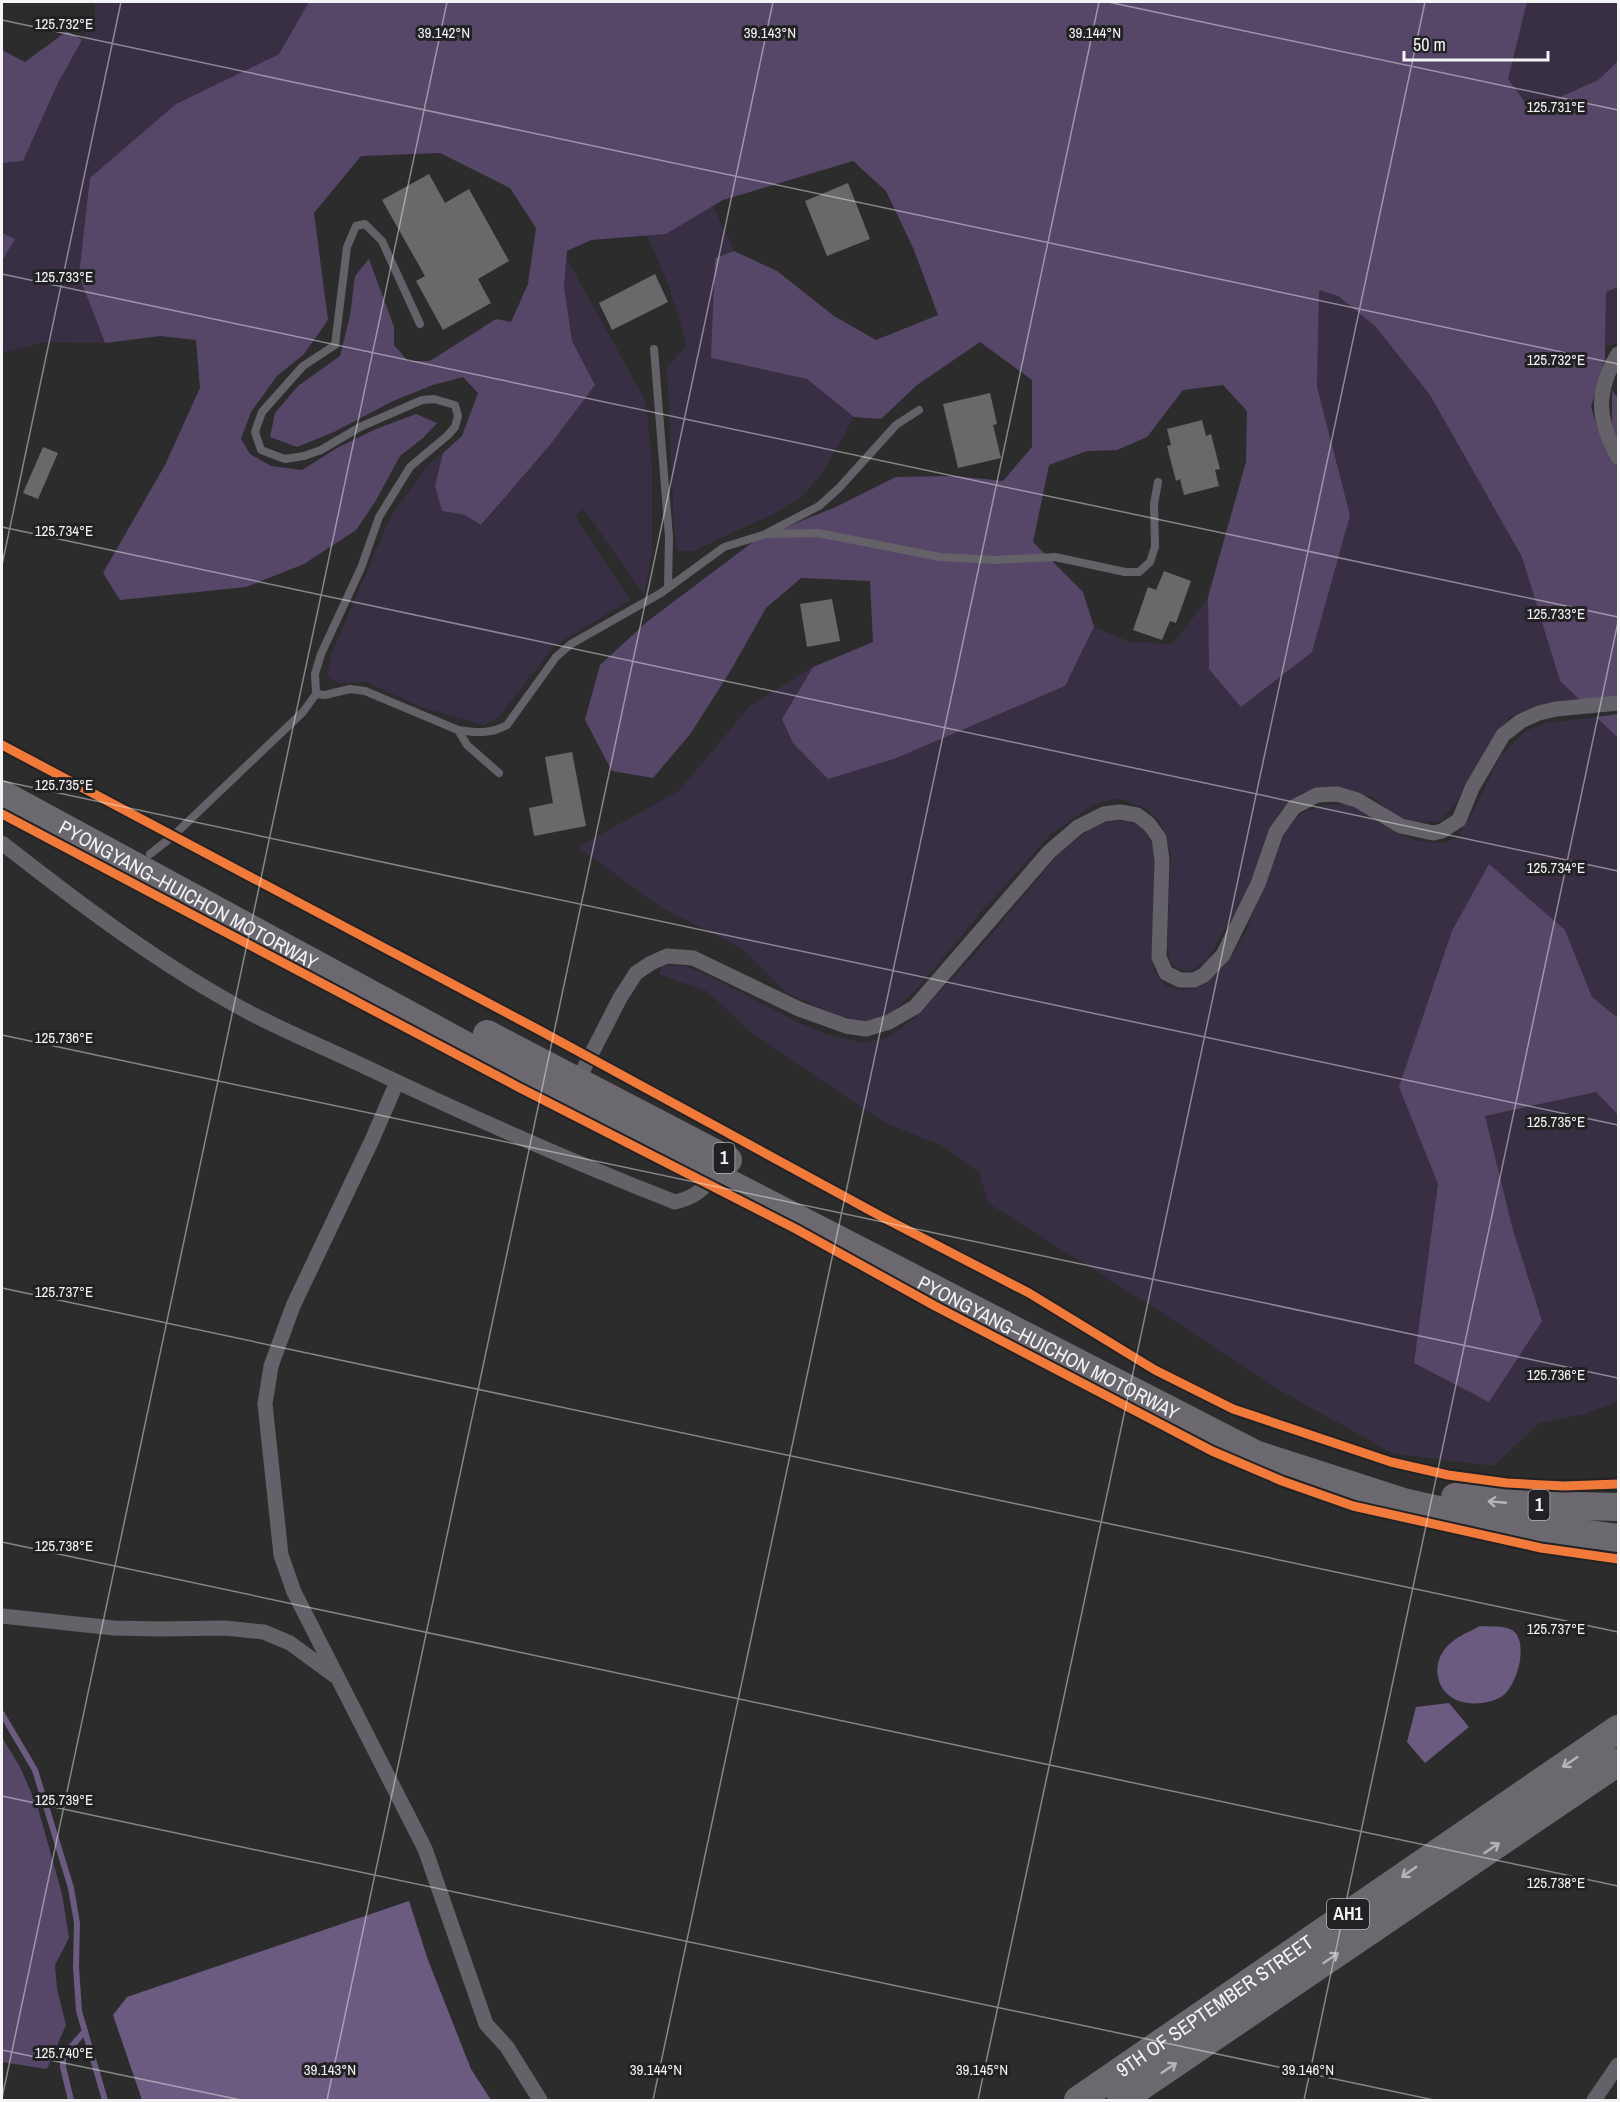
<svg xmlns="http://www.w3.org/2000/svg" width="1620" height="2102" viewBox="0 0 1620 2102" font-family="'Archivo Narrow',sans-serif">
	<style>
		.green { fill: #392f45 }
		.forest { fill: #564769 }
		.water { fill: #6b5b81 }
		.lines { fill: none; stroke-linecap: round; stroke-linejoin: round }
		.stream { stroke: #6b5b81; stroke-width: 6 }
		.building { fill: #69686a }
		.lane { stroke: #646268; stroke-width: 8 }
		.street { stroke: #646268; stroke-width: 15 }
		.highway { stroke: #6c686f; stroke-width: 28 }
		.cycleway-casing { stroke: #222124; stroke-width: 13 }
		.cycleway { stroke: #f17a3a; stroke-width: 9 }
		.oneway { stroke: #b7b4b9 }
		.ticks { fill: none; stroke: #f4f3f5; stroke-width: 1.5; stroke-opacity: 0.45 }
		.labels { text-anchor: middle; stroke-width: 6; stroke-linejoin: round; paint-order: stroke }
		.shield { fill: #222124; stroke: #b5b4b6; stroke-width: 1.5 }
		.shield-label { font-size: 18px; font-weight: bold; fill: #f4f3f5 }
		.street-label { font-size: 20px; fill: #f4f3f5; stroke: #222124 }
		.ticks-label { font-size: 15px; text-anchor: middle; fill: #f4f3f5; stroke: #222124; stroke-width: 6; stroke-linejoin: round; paint-order: stroke }
	</style>
	<rect width="100%" height="100%" fill="#2c2c2d"/>
	<path class="green" d="M 95,2 L 309,2 L 279,54 L 176,104 L 79,276 L 105,343 L 45,342 L 2,353 L 2,261 L 15,239 L 2,233 L 2,163 L 23,161 L 58,83 L 95,16 Z
		M 1527,2 L 1618,2 L 1618,61 L 1598,80 L 1531,110 L 1508,79 Z
		M 713,206 L 734,251 L 715,258 L 711,358 L 807,379 L 854,417 L 821,475 L 799,499 L 773,514 L 693,551 L 677,551 L 674,525 L 667,367 L 686,346 C 677,305 665,272 646,235 L 666,234 Z
		M 566,257 L 646,402 L 652,468 L 652,553 L 644,595 L 584,509 L 575,516 L 630,600 L 554,646 L 499,717 L 484,725 L 421,707 L 366,682 L 340,683 L 327,677 L 331,655 L 391,516 L 429,464 L 443,453 L 435,486 L 442,511 L 465,515 L 482,525 L 550,445 L 595,385 L 572,341 L 564,286 Z
		M 1618,287 L 1618,343 L 1606,346 L 1606,292 Z
		M 1319,290 L 1338,296 L 1375,326 L 1430,395 L 1522,557 L 1560,681 L 1581,701 L 1536,706 L 1510,717 L 1495,733 L 1457,801 L 1441,821 L 1412,822 L 1388,810 L 1372,797 L 1338,787 L 1303,792 L 1279,812 L 1248,892 L 1206,961 L 1193,970 L 1182,971 L 1172,965 L 1167,947 L 1171,855 L 1161,823 L 1147,809 L 1119,798 L 1094,804 L 1051,834 L 982,911 L 915,991 L 892,1012 L 866,1023 L 841,1016 L 785,992 L 743,949 L 662,908 L 578,847 L 679,791 L 750,706 L 813,667 L 782,719 L 828,779 L 894,759 L 1065,686 L 1094,627 L 1130,642 L 1172,644 L 1188,625 L 1208,597 L 1209,669 L 1242,707 L 1350,515 L 1317,387 Z
		M 1596,717 L 1618,738 L 1618,1018 L 1592,997 L 1565,930 L 1399,1087 L 1438,1184 L 1414,1363 L 1542,1321 L 1513,1230 L 1485,1116 L 1596,1092 L 1618,1115 L 1618,1402 L 1584,1414 L 1539,1423 L 1494,1466 L 1394,1454 L 1276,1388 L 1172,1319 L 988,1203 L 979,1172 L 941,1145 L 885,1123 L 752,1033 L 707,991 L 660,975 L 661,966 L 685,966 L 710,976 L 797,1022 L 827,1034 L 862,1043 L 889,1037 L 913,1019 L 969,961 L 1060,852 L 1090,829 L 1113,820 L 1131,822 L 1143,828 L 1155,851 L 1153,969 L 1165,986 L 1183,990 L 1201,986 L 1224,966 L 1246,932 L 1282,834 L 1301,814 L 1323,805 L 1345,804 L 1364,810 L 1390,828 L 1415,841 L 1444,843 L 1458,836 L 1476,806 L 1499,758 L 1526,731 L 1545,723 Z"/>
	<path class="forest" d="M 309,2 L 1527,2 L 1508,79 L 1531,110 L 1598,80 L 1618,61 L 1618,287 L 1606,292 L 1605,358 L 1591,407 L 1598,429 L 1618,468 L 1618,695 L 1605,699 L 1581,701 L 1560,681 L 1522,557 L 1430,395 L 1375,326 L 1338,296 L 1319,290 L 1317,387 L 1350,515 L 1312,652 L 1241,707 L 1209,669 L 1208,597 L 1246,462 L 1247,411 L 1223,385 L 1183,390 L 1147,437 L 1117,450 L 1087,451 L 1049,465 L 1033,542 L 1083,592 L 1094,627 L 1065,686 L 894,759 L 828,779 L 793,743 L 782,719 L 813,667 L 873,642 L 870,581 L 801,578 L 766,608 L 731,670 L 691,733 L 653,778 L 612,771 L 585,720 L 600,665 L 648,621 L 757,539 L 838,506 L 896,477 L 955,476 L 1003,481 L 1032,447 L 1032,380 L 980,342 L 917,385 L 881,419 L 854,417 L 807,379 L 711,358 L 715,258 L 734,251 L 777,271 L 834,316 L 876,340 L 938,315 L 914,250 L 886,191 L 853,161 L 723,200 L 666,234 L 591,240 L 567,251 L 564,286 L 572,341 L 595,385 L 550,445 L 481,525 L 465,515 L 442,511 L 435,486 L 443,453 L 462,436 L 478,393 L 463,377 L 433,385 L 393,401 L 334,432 L 297,447 L 270,437 L 275,413 L 298,386 L 340,356 L 350,316 L 355,276 L 369,259 L 394,327 L 394,345 L 408,361 L 430,361 L 496,319 L 511,322 L 528,284 L 536,228 L 510,188 L 440,153 L 361,156 L 314,213 L 328,320 L 304,354 L 277,376 L 251,412 L 241,439 L 250,454 L 271,466 L 302,470 L 337,448 L 376,429 L 416,414 L 437,423 L 423,438 L 400,456 L 375,502 L 356,530 L 304,564 L 246,587 L 120,600 L 103,573 L 165,465 L 200,388 L 196,340 L 160,336 L 105,343 L 79,276 L 90,178 L 176,104 L 279,54 Z
		M 67,31 L 82,40 L 58,83 L 23,161 L 2,163 L 2,50 L 25,62 Z
		M 2,233 L 15,239 L 2,261 Z
		M 1612,390 L 1618,398 L 1618,442 L 1612,427 Z
		M 1618,714 L 1618,738 L 1596,717 Z
		M 1489,864 L 1565,930 L 1592,997 L 1618,1018 L 1618,1115 L 1596,1092 L 1485,1116 L 1513,1230 L 1542,1321 L 1489,1402 L 1414,1363 L 1438,1184 L 1399,1087 L 1452,931 Z
		M 2,1737 L 20,1767 L 38,1808 L 62,1894 L 69,1938 L 55,1965 L 57,1989 L 66,2025 L 47,2069 L 2,2062 Z"/>
	<path class="water" d="M 1480,1626 C 1489,1627 1504,1625 1512,1630 C 1530,1641 1517,1690 1499,1698 C 1488,1704 1470,1705 1459,1701 C 1433,1692 1430,1658 1452,1642 C 1460,1635 1471,1631 1480,1626 Z
		M 1449,1703 L 1469,1727 L 1425,1763 L 1407,1742 L 1416,1707 Z
		M 409,1901 L 428,1960 L 471,2069 L 491,2100 L 142,2100 L 113,2015 L 127,1997 Z"/>
	<g class="lines">
		<path class="stream" d="M 2,1714 L 35,1770 L 71,1888 L 77,1923 L 76,1967 L 79,2011 L 105,2100
			M 71,2100 L 63,2067 L 63,2056 L 85,2031"/>
	</g>
	<path class="building" d="M 429,174 L 445,203 L 469,189 L 509,261 L 478,279 L 491,303 L 443,330 L 416,281 L 425,276 L 382,200 Z
		M 848,183 L 870,239 L 827,256 L 805,201 Z
		M 655,274 L 668,302 L 612,330 L 599,303 Z
		M 990,393 L 997,424 L 993,425 L 1001,458 L 958,468 L 943,404 Z
		M 1202,420 L 1206,436 L 1211,434 L 1220,469 L 1215,470 L 1219,486 L 1184,495 L 1180,479 L 1176,481 L 1167,446 L 1171,445 L 1167,429 Z
		M 43,447 L 58,453 L 38,499 L 23,493 Z
		M 1164,571 L 1191,581 L 1176,623 L 1170,621 L 1162,640 L 1133,630 L 1148,587 L 1156,590 Z
		M 832,599 L 840,641 L 807,647 L 800,604 Z
		M 572,752 L 586,826 L 534,836 L 529,808 L 553,803 L 545,757 Z"/>
	<g class="lines">
		<path class="lane" d="M 654,349 L 669,537 L 668,588
			M 767,533 L 819,506 L 839,488 L 896,425 L 919,410
			M 316,694 L 325,695 L 350,689 L 365,691 L 458,730 C 476,733 491,734 507,725 L 556,657 L 571,644 L 661,593 L 724,547 L 766,534 L 818,533 L 940,557 L 995,560 L 1055,557 L 1125,572 L 1139,572 L 1150,562 L 1155,547 L 1154,504 L 1158,482
			M 458,730 L 467,745 L 499,773
			M 150,854 L 173,836 L 303,712 L 316,694 L 315,674 L 321,654 L 361,568 L 379,517 L 410,467 L 448,435 L 455,427 L 458,416 L 455,405 L 434,399 L 422,400 L 360,427 L 321,450 L 304,456 L 285,459 L 261,450 L 255,432 L 262,412 L 303,366 L 335,345 L 347,247 L 356,226 L 365,224 L 382,241 L 420,324"/>
		<path class="street" d="M 1618,354 C 1595,392 1597,419 1618,457
			M 2,843 C 81,905 163,967 252,1014 C 291,1034 332,1051 372,1070 C 471,1117 572,1162 675,1202 C 694,1198 702,1190 715,1176
			M 397,1082 L 372,1140 L 293,1306 L 271,1366 L 265,1404 L 281,1555 L 294,1592 L 425,1849 L 486,2024 L 507,2047 L 540,2100
			M 577,1082 L 620,998 L 636,973 L 651,963 L 667,956 L 693,958 L 799,1009 L 846,1026 L 866,1029 L 889,1022 L 915,1007 L 1049,852 L 1078,827 L 1104,814 L 1120,812 L 1137,815 L 1149,824 L 1159,838 L 1162,860 L 1159,957 L 1166,973 L 1180,980 L 1194,980 L 1204,975 L 1223,955 L 1258,884 L 1276,832 L 1294,807 L 1317,795 L 1337,794 L 1357,800 L 1401,826 L 1433,833 L 1442,831 L 1459,820 L 1472,788 L 1503,735 L 1521,721 L 1539,713 L 1556,709 L 1618,703
			M 2,1616 L 114,1628 L 160,1629 L 225,1628 L 264,1632 L 290,1643 L 335,1676
			M 1594,2100 L 1618,2065"/>
		<g class="highway">
			<path id="s1" d="M 2,794 L 544,1088 L 1255,1454 L 1407,1503 L 1493,1522 L 1618,1538"/>
			<path d="M 487,1034 L 728,1160"/>
			<path d="M 1455,1497 L 1537,1505 L 1618,1507"/>
			<path id="s2" d="M 1078,2100 L 1618,1729"/>
			<path d="M 1121,2100 L 1618,1762"/>
		</g>
		<defs>
			<path id="cycleway" d="M 2,745 L 539,1030 L 884,1218 L 1029,1293 L 1155,1370 L 1233,1409 L 1391,1462 L 1448,1475 L 1507,1483 L 1564,1486 L 1618,1484
				M 2,814 L 520,1088 L 796,1229 L 935,1306 L 1212,1451 L 1282,1481 L 1353,1506 L 1541,1548 L 1618,1559"/>
		</defs>
		<use href="#cycleway" class="cycleway-casing"/>
		<use href="#cycleway" class="cycleway"/>
	</g>
	<defs><path id="oneway-shaft" d="M-6 0H5M1.5-3L5.5 0L1.5 3" fill="none" stroke-width="1.6" stroke-linecap="round" stroke-linejoin="round" transform="scale(1.5)"/></defs>
	<g class="oneway">
		<use href="#oneway-shaft" transform="translate(1497 1502) rotate(-175)"/>
		<use href="#oneway-shaft" transform="translate(1570 1762) rotate(146)"/>
		<use href="#oneway-shaft" transform="translate(1492 1848) rotate(-34)"/>
		<use href="#oneway-shaft" transform="translate(1409 1872) rotate(145)"/>
		<use href="#oneway-shaft" transform="translate(1331 1958) rotate(-34)"/>
		<use href="#oneway-shaft" transform="translate(1169 2068) rotate(-34)"/>
	</g>
	<path class="ticks" d="M 1108,2 L 1618,110M 2,20 L 1618,364M 2,274 L 1618,617M 2,527 L 1618,871M 2,565 L 121,2M 2,781 L 1618,1125M 2,1035 L 1618,1378M 2,1288 L 1618,1632M 2,1542 L 1618,1886M 2,1796 L 1434,2100M 2,2050 L 241,2100M 2,2098 L 447,2M 327,2100 L 773,2M 653,2100 L 1099,2M 978,2100 L 1425,2M 1304,2100 L 1618,622"/>
	<g class="labels">
		<g class="shield">
			<rect x="713.5" y="1143" width="21" height="30" rx="4.5"/>
			<rect x="1528.5" y="1490" width="21" height="30" rx="4.5"/>
			<rect x="1327" y="1899" width="42" height="30" rx="4.5"/>
		</g>
		<g class="shield-label">
			<text x="724" y="1164">1</text>
			<text x="1539" y="1511">1</text>
			<text x="1348" y="1920">AH1</text>
		</g>
		<g class="street-label">
			<text dy="7" stroke="none"><textPath href="#s1" startOffset="212">PYONGYANG–HUICHON MOTORWAY</textPath></text>
			<text dy="7" stroke="none"><textPath href="#s1" startOffset="1184">PYONGYANG–HUICHON MOTORWAY</textPath></text>
			<text dy="7" stroke="none"><textPath href="#s2" startOffset="166">9TH OF SEPTEMBER STREET</textPath></text>
		</g>
	</g>
	<g class="ticks-label">
		<text x="64" y="29">125.732°E</text>
		<text x="444" y="38">39.142°N</text>
		<text x="770" y="38">39.143°N</text>
		<text x="1095" y="38">39.144°N</text>
		<text x="1556" y="112">125.731°E</text>
		<text x="64" y="282">125.733°E</text>
		<text x="1556" y="365">125.732°E</text>
		<text x="64" y="536">125.734°E</text>
		<text x="1556" y="619">125.733°E</text>
		<text x="64" y="790">125.735°E</text>
		<text x="1556" y="873">125.734°E</text>
		<text x="64" y="1043">125.736°E</text>
		<text x="1556" y="1127">125.735°E</text>
		<text x="64" y="1297">125.737°E</text>
		<text x="1556" y="1380">125.736°E</text>
		<text x="64" y="1551">125.738°E</text>
		<text x="1556" y="1634">125.737°E</text>
		<text x="64" y="1805">125.739°E</text>
		<text x="1556" y="1888">125.738°E</text>
		<text x="64" y="2058">125.740°E</text>
		<text x="330" y="2075">39.143°N</text>
		<text x="656" y="2075">39.144°N</text>
		<text x="982" y="2075">39.145°N</text>
		<text x="1308" y="2075">39.146°N</text>
	</g>
	<rect width="1620" height="2102" fill="none" stroke="#f4f3f5" stroke-width="6"/>
	<path d="M1404 51v9h144v-9" fill="none" stroke="#f4f3f5" stroke-width="3"/>
	<text x="1413" y="51" font-size="18" fill="#f4f3f5" stroke="#222124" stroke-width="4.5" paint-order="stroke">50 m</text>
</svg>
